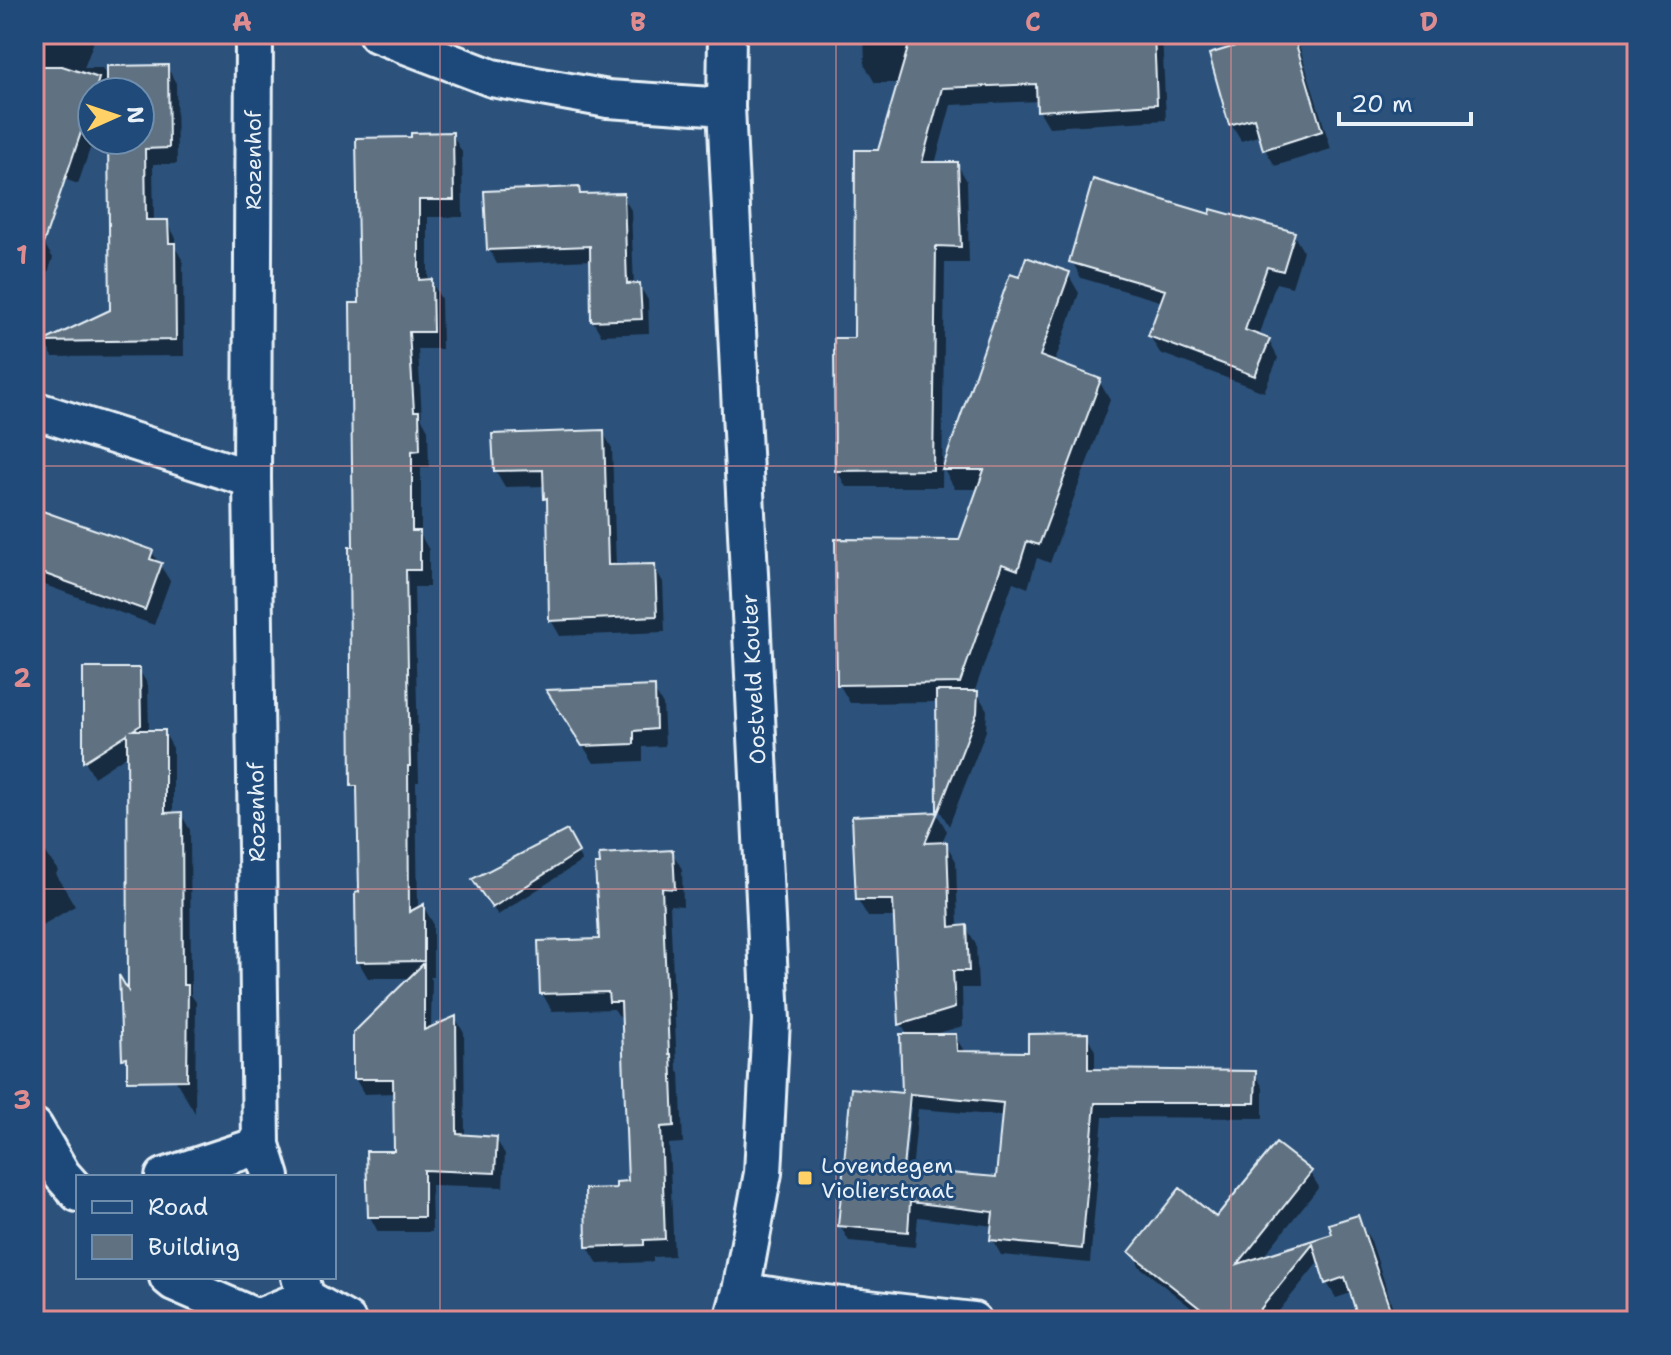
<svg xmlns="http://www.w3.org/2000/svg" width="1671" height="1355" viewBox="0 0 1671 1355" font-family="'Shantell Sans',sans-serif">
	<style>
		.shadow { fill: #0007; fill-rule: evenodd }
		.building { fill: #607281; stroke: #e8f1f8; stroke-width: 2; fill-rule: evenodd }
		.lines { fill: none; stroke-linecap: round; stroke-linejoin: round }
		.minor-casing { stroke: #e8f1f8; stroke-width: 42 }
		.minor { stroke: #1f4a7a; stroke-width: 36 }
		.grid { fill: none; stroke: #df8c90; stroke-width: 2; stroke-opacity: 0.55 }
		.poi-dot { fill: #ffd166; stroke: #1f4a7a; stroke-width: 3 }
		.labels { text-anchor: middle; stroke-width: 6; stroke-linejoin: round; paint-order: stroke }
		.street-label { font-size: 22px; fill: #e8f1f8; stroke: #1f4a7a }
		.poi-label { font-size: 22px; fill: #e8f1f8; stroke: #1f4a7a; text-anchor: start }
		.neatline { fill: none; stroke: #df8c90; stroke-width: 3 }
		.grid-label { font-size: 26px; text-anchor: middle; font-weight: bold; fill: #df8c90 }
	</style>
	<rect width="100%" height="100%" fill="#2c527b"/>
	<filter id="ink" filterUnits="userSpaceOnUse"><feTurbulence type="fractalNoise" baseFrequency=".0125" numOctaves="2"/><feDisplacementMap in="SourceGraphic" scale="16" xChannelSelector="R" yChannelSelector="G"/><feConvolveMatrix kernelMatrix="1 2 1 2 8 2 1 2 1" color-interpolation-filters="sRGB"/></filter>
	<g filter="url(#ink)">
		<path class="shadow" d="M 34,34 L 90,34 L 94,41 L 84,68 L 102,68 L 109,80 L 167,67 L 176,83 L 177,164 L 153,164 L 154,222 L 167,222 L 176,238 L 176,249 L 183,261 L 184,356 L 53,357 L 45,343 L 112,311 L 110,140 L 140,140 L 140,92 L 92,92 L 93,140 L 78,184 L 34,168 Z
			M 864,34 L 1162,34 L 1166,120 L 1049,127 L 1039,110 L 1039,101 L 951,105 L 935,164 L 957,164 L 967,181 L 969,263 L 945,263 L 942,487 L 846,487 L 837,470 L 856,340 L 879,152 L 900,83 L 875,83 L 865,66 Z
			M 1260,34 L 1294,34 L 1298,42 L 1331,149 L 1275,166 L 1265,149 L 1261,135 L 1241,141 L 1231,124 L 1262,40 Z
			M 452,134 L 462,152 L 463,217 L 428,217 L 428,282 L 431,281 L 441,299 L 442,349 L 418,349 L 422,419 L 428,430 L 429,467 L 421,467 L 421,536 L 429,550 L 429,587 L 414,587 L 419,782 L 416,782 L 418,910 L 423,906 L 433,923 L 433,977 L 430,977 L 432,980 L 431,1029 L 456,1019 L 464,1033 L 465,1136 L 496,1139 L 505,1154 L 503,1187 L 431,1185 L 432,1232 L 378,1232 L 370,1217 L 396,1153 L 395,1093 L 364,1094 L 355,1078 L 412,978 L 368,978 L 358,961 L 361,894 L 360,797 L 353,785 L 355,549 L 361,305 L 413,139 Z
			M 578,189 L 582,196 L 622,195 L 631,210 L 634,286 L 639,285 L 648,300 L 649,333 L 601,335 L 593,321 L 592,260 L 497,264 L 489,249 Z
			M 1211,216 L 1293,234 L 1303,251 L 1292,287 L 1276,283 L 1258,337 L 1269,341 L 1278,358 L 1264,392 L 1160,353 L 1150,336 L 1163,302 L 1081,278 L 1072,261 Z
			M 34,238 L 43,242 L 53,258 L 35,311 Z
			M 1068,274 L 1079,293 L 1054,364 L 1099,381 L 1110,400 L 1050,563 L 1037,558 L 1028,588 L 1013,582 L 974,693 L 977,693 L 987,710 L 986,731 L 949,826 L 939,809 L 938,702 L 850,703 L 839,684 L 960,542 L 979,489 L 955,489 L 944,470 L 1012,276 L 1021,279 Z
			M 603,432 L 612,448 L 616,567 L 654,566 L 663,582 L 665,632 L 560,636 L 551,620 L 549,503 L 546,498 L 545,486 L 505,487 L 496,471 Z
			M 34,509 L 152,552 L 170,581 L 154,625 L 34,581 Z
			M 85,670 L 139,670 L 148,685 L 149,732 L 164,732 L 173,748 L 173,814 L 181,814 L 190,830 L 191,995 L 196,1002 L 195,1113 L 130,1004 L 129,754 L 94,777 L 85,762 Z
			M 653,688 L 663,705 L 665,746 L 643,747 L 643,761 L 594,763 L 558,707 Z
			M 34,802 L 40,813 L 34,816 Z
			M 937,814 L 947,831 L 941,844 L 946,844 L 956,861 L 958,928 L 966,927 L 976,944 L 978,988 L 962,988 L 963,1026 L 931,1035 L 955,1036 L 964,1051 L 1030,1054 L 1087,1035 L 1095,1051 L 1095,1071 L 1255,1073 L 1263,1088 L 1263,1118 L 1103,1117 L 1090,1263 L 1001,1255 L 992,1239 L 994,1226 L 918,1217 L 915,1247 L 849,1241 L 840,1226 L 904,1095 L 908,1036 L 901,1024 L 896,917 L 868,917 L 858,900 L 854,818 ZM 907,1107 L 911,1107 L 904,1179 L 900,1179 ZM 918,1109 L 1004,1116 L 998,1179 L 912,1172 Z
			M 566,832 L 582,861 L 498,915 L 479,888 Z
			M 34,834 L 58,871 L 56,874 L 75,906 L 34,930 Z
			M 672,852 L 682,869 L 683,906 L 670,905 L 677,1069 L 680,1073 L 683,1143 L 669,1144 L 674,1256 L 653,1257 L 653,1262 L 598,1264 L 588,1247 L 618,1190 L 631,1183 L 624,1019 L 621,1019 L 614,1009 L 552,1011 L 542,993 L 602,941 Z
			M 1310,1173 L 1319,1187 L 1262,1258 L 1362,1226 L 1371,1241 L 1397,1321 L 1360,1321 L 1351,1293 L 1336,1298 L 1327,1283 L 1320,1260 L 1271,1321 L 1208,1321 L 1140,1267 L 1132,1252 L 1217,1220 Z
			M 34,1301 L 46,1321 L 34,1321 Z"/>
		<path class="building" d="M 912,34 L 1154,34 L 1157,104 L 1037,111 L 1036,84 L 942,88 L 922,162 L 958,162 L 961,247 L 936,246 L 933,470 L 835,471 L 834,338 L 854,338 L 855,150 L 878,150 Z
			M 1275,34 L 1293,34 L 1322,131 L 1263,150 L 1254,118 L 1229,125 L 1209,54 Z
			M 168,65 L 169,148 L 145,149 L 146,220 L 168,220 L 169,243 L 175,243 L 176,340 L 42,342 L 110,310 L 108,140 L 140,140 L 140,92 L 107,92 L 107,66 Z
			M 34,66 L 62,66 L 99,78 L 95,92 L 92,92 L 92,100 L 40,253 L 34,252 Z
			M 453,132 L 454,200 L 419,200 L 419,280 L 432,279 L 433,332 L 409,332 L 414,411 L 419,411 L 420,450 L 412,451 L 412,531 L 420,531 L 420,570 L 406,570 L 410,766 L 408,766 L 409,912 L 424,904 L 424,961 L 356,962 L 355,893 L 359,892 L 357,786 L 351,786 L 349,547 L 353,547 L 350,303 L 359,303 L 356,138 L 411,137 L 411,133 Z
			M 1093,179 L 1210,214 L 1211,209 L 1295,232 L 1283,271 L 1267,267 L 1245,330 L 1270,339 L 1255,376 L 1148,336 L 1165,290 L 1069,262 Z
			M 579,187 L 580,194 L 624,193 L 627,284 L 640,283 L 642,319 L 591,321 L 590,246 L 487,250 L 484,191 Z
			M 1026,257 L 1070,272 L 1040,356 L 1101,379 L 1039,545 L 1027,541 L 1018,570 L 1002,564 L 960,683 L 837,685 L 835,539 L 959,540 L 984,470 L 942,470 L 1010,274 L 1019,277 Z
			M 604,430 L 608,565 L 655,564 L 657,616 L 549,621 L 547,498 L 544,499 L 543,470 L 494,471 L 492,434 Z
			M 34,508 L 153,550 L 150,559 L 162,563 L 145,610 L 34,570 Z
			M 83,668 L 140,668 L 141,725 L 133,730 L 165,730 L 165,813 L 182,812 L 183,985 L 188,985 L 187,1080 L 127,1081 L 127,1058 L 122,1059 L 119,975 L 128,990 L 127,734 L 83,762 Z
			M 655,686 L 656,729 L 634,731 L 634,744 L 582,746 L 546,690 Z
			M 936,691 L 978,691 L 977,713 L 939,810 L 937,810 Z
			M 938,812 L 925,843 L 947,842 L 950,927 L 967,925 L 969,971 L 953,971 L 955,1008 L 899,1025 L 893,900 L 856,900 L 852,816 Z
			M 567,830 L 579,852 L 492,908 L 472,879 Z
			M 673,850 L 675,889 L 662,888 L 669,1054 L 671,1054 L 674,1126 L 661,1127 L 665,1239 L 644,1240 L 644,1245 L 586,1247 L 585,1189 L 616,1188 L 616,1182 L 628,1181 L 621,1002 L 609,1002 L 608,992 L 540,994 L 538,941 L 599,939 L 595,864 L 600,864 L 599,854 Z
			M 424,963 L 424,1030 L 456,1016 L 457,1134 L 497,1137 L 495,1173 L 424,1170 L 424,1217 L 368,1217 L 366,1151 L 394,1151 L 393,1079 L 353,1079 L 353,1033 Z
			M 1088,1033 L 1088,1069 L 1256,1071 L 1255,1103 L 1095,1103 L 1082,1249 L 990,1240 L 993,1212 L 910,1202 L 908,1232 L 838,1226 L 851,1088 L 902,1093 L 900,1034 L 956,1034 L 957,1051 L 1028,1052 L 1028,1034 ZM 910,1094 L 1003,1103 L 996,1177 L 903,1169 Z
			M 1276,1143 L 1312,1171 L 1238,1264 L 1332,1234 L 1329,1224 L 1358,1215 L 1394,1321 L 1359,1321 L 1345,1277 L 1325,1284 L 1313,1244 L 1251,1321 L 1216,1321 L 1129,1252 L 1180,1188 L 1216,1217 Z"/>
		<g class="lines">
			<defs>
				<path id="minor" d="M 377,34 L 492,78 L 608,99 L 726,107
					M 727,34 L 726,107 L 771,1020 L 763,1173 L 741,1291 L 733,1321
					M 34,410 L 252,479 L 254,34
					M 252,479 L 261,1145
					M 34,1127 L 62,1175 L 78,1193
					M 164,1177 L 261,1145 L 271,1177
					M 168,1277 L 174,1282 L 257,1318 L 306,1298 L 300,1277
					M 741,1291 L 808,1302 L 973,1321
					M 306,1298 L 347,1321"/>
			</defs>
			<use href="#minor" class="minor-casing"/>
			<use href="#minor" class="minor"/>
		</g>
	</g>
	<path class="grid" d="M 440,34 L 440,1321M 836,34 L 836,1321M 1231,34 L 1231,1321M 34,466 L 1637,466M 34,889 L 1637,889"/>
	<rect class="poi-dot" x="797" y="1170" width="16" height="16" rx="4"/>
	<g class="labels">
		<g class="street-label">
			<text transform="translate(253 160) rotate(-90)" y="8">Rozenhof</text>
			<text transform="translate(753 679) rotate(-93)" y="8">Oostveld Kouter</text>
			<text transform="translate(256 812) rotate(-91)" y="8">Rozenhof</text>
		</g>
		<g class="poi-label">
			<text x="821" y="1173">Lovendegem<tspan x="821" dy="25">Violierstraat</tspan></text>
		</g>
	</g>
	<rect width="1671" height="1355" fill="none" stroke="#1f4a7a" stroke-width="88"/>
	<rect x="76" y="1175" width="260" height="104" fill="#1f4a7a" stroke="#6f8dac" stroke-width="2"/>
	<rect x="92" y="1201" width="40" height="12" fill="#1f4a7a" stroke="#6f8dac" stroke-width="2"/>
	<text x="148" y="1215" font-size="24" fill="#e8f1f8">Road</text>
	<rect x="92" y="1235" width="40" height="24" fill="#607281" stroke="#6f8dac" stroke-width="2"/>
	<text x="148" y="1255" font-size="24" fill="#e8f1f8">Building</text>
	<g transform="translate(116 116) rotate(87)"><circle r="38" fill="#1f4a7a" stroke="#6f8dac" stroke-width="2"/>
	<path d="M0-6L14 30L0 20L-14 30Z" fill="#ffd166"/>
	<text y="-12" font-size="22" font-weight="bold" text-anchor="middle" fill="#e8f1f8">N</text>
	</g>
	<path d="M1339 112v12h132v-12" fill="none" stroke="#e8f1f8" stroke-width="4"/>
	<text x="1351" y="112" font-size="24" fill="#e8f1f8" stroke="#1f4a7a" stroke-width="6" paint-order="stroke">20 m</text>
	<rect x="44" y="44" width="1583" height="1267" class="neatline"/>
	<g class="grid-label">
		<text x="242" y="31">A</text>
		<text x="638" y="31">B</text>
		<text x="1033" y="31">C</text>
		<text x="1429" y="31">D</text>
		<text x="22" y="264">1</text>
		<text x="22" y="687">2</text>
		<text x="22" y="1109">3</text>
	</g>
</svg>
